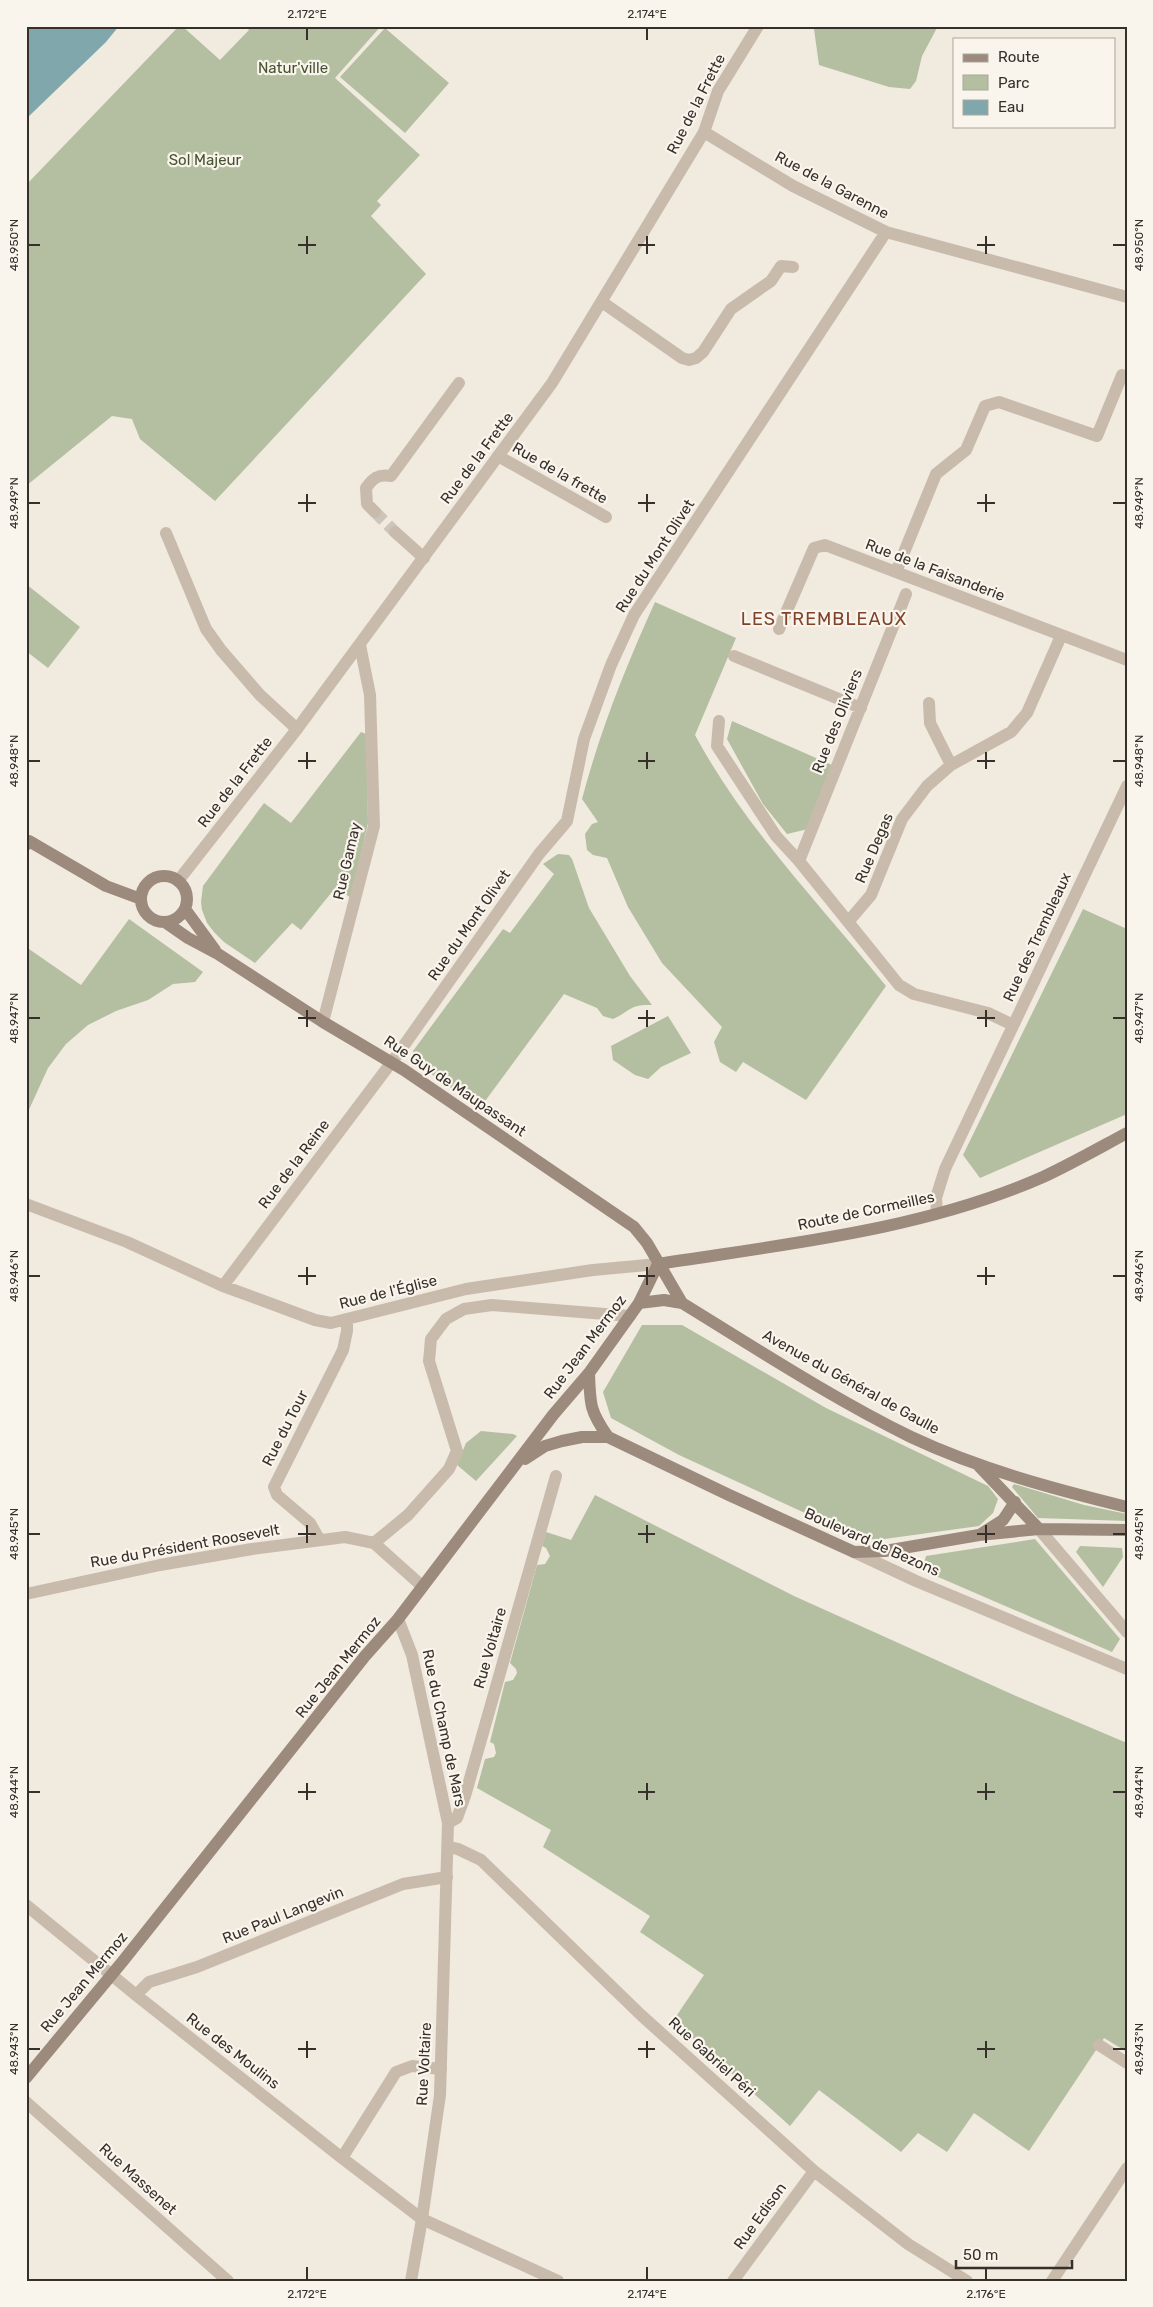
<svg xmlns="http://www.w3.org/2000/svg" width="1153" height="2307" viewBox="0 0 1153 2307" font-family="Rubik,sans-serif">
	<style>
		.green { fill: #b3bfa0 }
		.water { fill: #80a8ac }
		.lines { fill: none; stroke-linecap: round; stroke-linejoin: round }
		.minor-tunnel { stroke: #ccc5bb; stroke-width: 12; stroke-dasharray: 12 6; stroke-linecap: butt }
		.minor { stroke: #c9bbac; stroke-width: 12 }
		.tertiary { stroke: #c9bbac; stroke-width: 12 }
		.secondary { stroke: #9c8a7d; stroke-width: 12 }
		.ticks { fill: none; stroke: #372f2a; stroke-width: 2 }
		.labels { text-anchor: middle; stroke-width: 4.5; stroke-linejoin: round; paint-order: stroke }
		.park-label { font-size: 15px; fill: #455430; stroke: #f9f4ec }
		.street-label { font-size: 15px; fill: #372f2a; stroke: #f9f4ec }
		.quarter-label { font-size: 18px; letter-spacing: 1px; fill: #804329; stroke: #f9f4ec }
		.neatline { fill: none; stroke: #372f2a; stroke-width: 2 }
		.ticks-label { font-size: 12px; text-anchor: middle; fill: #372f2a }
	</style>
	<rect width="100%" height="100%" fill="#f1eadf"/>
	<path class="green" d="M 179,26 L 182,26 L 220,60 L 249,30 L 245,26 L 381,26 L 335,78 L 420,155 L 377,201 L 381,205 L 371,216 L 426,274 L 215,501 L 140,439 L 132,419 L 112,416 L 26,486 L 26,185 Z
		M 810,26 L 938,26 L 922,56 L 916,81 L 910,89 L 889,87 L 819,65 L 814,29 Z
		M 385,28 L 449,83 L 405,133 L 340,77 Z
		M 26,584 L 80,627 L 48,668 L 26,651 Z
		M 655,602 L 736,638 L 695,735 C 745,828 820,904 886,986 L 806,1100 L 743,1062 L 736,1072 L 720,1062 L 714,1042 L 722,1027 L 662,963 L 628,907 L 607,858 L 593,855 L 587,850 L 585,834 L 592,824 L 598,822 L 582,799 C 600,731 626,666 655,602 Z
		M 732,721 L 832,765 L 808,829 L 787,834 L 763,804 L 727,739 Z
		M 361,732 L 366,734 L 368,823 L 351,898 L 336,887 L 301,930 L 292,923 L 255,963 L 224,942 L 214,932 L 207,923 L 202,910 L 201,902 L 203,886 L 264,803 L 291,823 Z
		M 558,854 L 569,855 L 572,859 L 589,908 L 630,976 L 652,1005 C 630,1004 632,1010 613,1019 L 603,1016 L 597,1008 L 564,994 L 480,1108 L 414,1062 L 413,1051 L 503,929 L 510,933 L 554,874 L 543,864 Z
		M 1083,909 L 1127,929 L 1127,1114 L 980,1178 L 963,1155 Z
		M 129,919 L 203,972 L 195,982 L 173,984 L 148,1000 L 116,1011 L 88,1025 L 66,1044 L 48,1068 L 26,1116 L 26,954 L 29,949 L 81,985 Z
		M 668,1016 L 691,1053 L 661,1067 L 648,1079 L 635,1075 L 613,1060 L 611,1046 Z
		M 642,1325 L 682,1325 L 826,1408 L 988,1486 L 998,1499 L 993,1513 L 979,1526 L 877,1540 L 855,1536 L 679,1455 L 611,1418 L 603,1392 Z
		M 481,1431 L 513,1434 L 517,1436 L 476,1481 L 457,1465 L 466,1443 Z
		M 1014,1484 L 1084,1505 L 1127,1514 L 1127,1521 L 1038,1518 L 1012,1487 Z
		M 595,1495 L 794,1596 L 1016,1696 L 1127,1743 L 1127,2052 L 1104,2038 L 1029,2151 L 974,2113 L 947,2152 L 918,2133 L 901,2152 L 819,2090 L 790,2126 L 673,2021 L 704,1975 L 640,1932 L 650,1916 L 543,1847 L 551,1830 L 477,1788 L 485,1759 L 494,1757 L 496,1753 L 494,1744 L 490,1742 L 505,1682 L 513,1680 L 517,1673 L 516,1669 L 510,1663 L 537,1565 L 545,1564 L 550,1556 L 546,1548 L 542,1546 L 546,1532 L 571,1540 Z
		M 1035,1539 L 1120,1639 L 1112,1652 L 922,1570 L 926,1556 Z
		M 1080,1546 L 1122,1548 L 1123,1557 L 1103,1587 L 1076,1552 Z"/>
	<path class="water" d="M 26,26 L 119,26 L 106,42 L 26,119 Z"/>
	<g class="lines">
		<path class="minor-tunnel" d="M 375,512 L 395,532"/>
		<path class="minor" d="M 704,132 L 793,186 L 886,232 L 1127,297
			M 602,302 L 682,358 L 689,360 L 696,358 L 703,352 L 731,309 L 771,281 L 781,266 L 793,267
			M 498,456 L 606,517
			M 375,512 L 367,504 L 366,488 C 373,478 378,474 391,476 L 459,383
			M 395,532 L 424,558
			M 166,533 L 206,629 L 221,650 L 260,695 L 297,729
			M 896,572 L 936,474 L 966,450 L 985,406 L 999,402 L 1097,436 L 1122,375 L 1127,377
			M 779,629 L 814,548 L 825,545 L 1127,660
			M 734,656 L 861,708
			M 929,703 L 930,723 L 951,765
			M 719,721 L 717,746 L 776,836 L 799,861 L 899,985 L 914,994 L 988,1013 L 1013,1025
			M 799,861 L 906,594
			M 848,922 L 871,895 L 902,819 L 927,786 L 951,765 L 1011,732 L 1027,713 L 1061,636
			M 323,1022 L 374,826 L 370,695 L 360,645
			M 26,1204 L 127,1242 L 223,1286 L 315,1320 L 331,1323 L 466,1289 L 593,1270 L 658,1264
			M 937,1213 L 936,1198 L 945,1169 L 1127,786
			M 223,1286 L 400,1051 L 539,854 L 567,821 L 584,739 L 611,665 L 634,615 L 886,232
			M 1039,1529 L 1127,1632
			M 319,1539 L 310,1523 L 277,1495 L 274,1487 L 343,1350 L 347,1331 L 347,1319
			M 374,1543 L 408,1515 L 449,1469 L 457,1451 L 429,1361 L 431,1339 L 446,1319 L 464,1309 L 492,1305 L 630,1316
			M 854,1552 L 916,1581 L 1127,1669
			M 26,1594 L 160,1565 L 252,1549 L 345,1537 L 374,1543 L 422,1586
			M 448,1823 L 457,1818 L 465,1796 L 556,1476
			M 448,1847 L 458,1849 L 481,1860 L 641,2015 L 814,2171 L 908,2244 L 967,2281
			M 26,1905 L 136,1995 L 342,2158 L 422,2219 L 558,2281
			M 136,1995 L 149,1982 L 197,1967 L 403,1884 L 447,1877
			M 1099,2045 L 1127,2063
			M 26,2102 L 228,2281
			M 342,2158 L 396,2072 L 412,2066 L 441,2069
			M 733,2281 L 814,2171
			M 1052,2281 L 1127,2168"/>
		<path class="tertiary" d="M 178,881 L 297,729 L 552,383 L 704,132 L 718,91 L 758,26
			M 398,1619 L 412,1655 L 448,1823 L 440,2095 L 422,2219 L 411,2281"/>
		<path class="secondary" d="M 26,845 L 29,841 L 106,886 L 141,899
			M141 899a23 23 0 1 1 46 0a23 23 0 1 1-46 0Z
			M 185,909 L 215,950
			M 165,922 L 188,938 L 218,954 L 323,1022 L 404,1070 L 634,1227 L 647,1243 L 682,1303
			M 658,1264 C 786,1244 923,1230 1043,1177 C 1071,1164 1099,1148 1127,1133
			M 639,1303 L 664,1300 L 682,1303 C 757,1349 832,1398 911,1437 C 979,1469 1054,1489 1127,1507
			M 589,1373 C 590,1405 590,1411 608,1437
			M 525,1459 L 545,1446 L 562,1441 L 582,1437 L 608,1437 L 729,1495 L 854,1552 L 885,1551 L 979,1535 L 1039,1529 L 1127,1530
			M 979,1466 L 1039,1529
			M 981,1534 L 1003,1520 L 1015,1502
			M 26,2078 L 123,1961 L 365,1656 L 398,1619 L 553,1415 L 589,1373 L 639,1303 L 658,1264"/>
	</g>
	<path class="ticks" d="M 307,28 L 307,40M 647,28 L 647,40M 307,236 L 307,254M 647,236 L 647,254M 986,236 L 986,254M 28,245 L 40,245M 298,245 L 316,245M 638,245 L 655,245M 977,245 L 995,245M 1113,245 L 1126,245M 307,494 L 307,512M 647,494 L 647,512M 986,494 L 986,512M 28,503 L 40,503M 298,503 L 316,503M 638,503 L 655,503M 977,503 L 995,503M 1113,503 L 1126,503M 307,752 L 307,769M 647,752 L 647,769M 986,752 L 986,769M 28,761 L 40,761M 298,761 L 316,761M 638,761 L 655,761M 977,761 L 995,761M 1113,761 L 1126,761M 307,1010 L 307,1027M 647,1010 L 647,1027M 986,1010 L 986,1027M 28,1018 L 40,1018M 298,1018 L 316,1018M 638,1018 L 655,1018M 977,1018 L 995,1018M 1113,1018 L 1126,1018M 307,1267 L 307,1285M 647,1267 L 647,1285M 986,1267 L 986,1285M 28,1276 L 40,1276M 298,1276 L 316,1276M 638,1276 L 655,1276M 977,1276 L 995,1276M 1113,1276 L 1126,1276M 307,1525 L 307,1543M 647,1525 L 647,1543M 986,1525 L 986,1543M 28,1534 L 40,1534M 298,1534 L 316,1534M 638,1534 L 655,1534M 977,1534 L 995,1534M 1113,1534 L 1126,1534M 307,1783 L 307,1800M 647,1783 L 647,1800M 986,1783 L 986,1800M 28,1792 L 40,1792M 298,1792 L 316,1792M 638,1792 L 655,1792M 977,1792 L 995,1792M 1113,1792 L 1126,1792M 307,2041 L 307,2058M 647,2041 L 647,2058M 986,2041 L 986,2058M 28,2049 L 40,2049M 298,2049 L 316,2049M 638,2049 L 655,2049M 977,2049 L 995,2049M 1113,2049 L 1126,2049M 307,2267 L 307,2280M 647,2267 L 647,2280M 986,2267 L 986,2280"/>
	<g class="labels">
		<g class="park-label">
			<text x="293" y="73">Natur'ville</text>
			<text x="205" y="165">Sol Majeur</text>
		</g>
		<g class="street-label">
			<text transform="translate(696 104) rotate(-63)" y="5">Rue de la Frette</text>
			<text transform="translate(832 185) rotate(28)" y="5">Rue de la Garenne</text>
			<text transform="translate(477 458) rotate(-53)" y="5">Rue de la Frette</text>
			<text transform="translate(560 473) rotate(30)" y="5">Rue de la frette</text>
			<text transform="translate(655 556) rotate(-57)" y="5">Rue du Mont Olivet</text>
			<text transform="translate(935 570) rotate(21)" y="5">Rue de la Faisanderie</text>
			<text transform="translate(837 721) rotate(-68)" y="5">Rue des Oliviers</text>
			<text transform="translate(235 782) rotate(-52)" y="5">Rue de la Frette</text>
			<text transform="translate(874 848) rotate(-67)" y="5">Rue Degas</text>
			<text transform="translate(347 861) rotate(-77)" y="5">Rue Gamay</text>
			<text transform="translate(469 925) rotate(-55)" y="5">Rue du Mont Olivet</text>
			<text transform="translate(1037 937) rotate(-65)" y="5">Rue des Trembleaux</text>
			<text transform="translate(455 1086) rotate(34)" y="5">Rue Guy de Maupassant</text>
			<text transform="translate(294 1164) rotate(-53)" y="5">Rue de la Reine</text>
			<text transform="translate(866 1211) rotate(-12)" y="5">Route de Cormeilles</text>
			<text transform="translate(388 1292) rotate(-14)" y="5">Rue de l'Église</text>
			<text transform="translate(585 1347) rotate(-53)" y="5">Rue Jean Mermoz</text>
			<text transform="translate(851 1382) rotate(29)" y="5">Avenue du Général de Gaulle</text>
			<text transform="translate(285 1428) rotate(-63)" y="5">Rue du Tour</text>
			<text transform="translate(872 1542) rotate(24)" y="5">Boulevard de Bezons</text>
			<text transform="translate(185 1546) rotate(-10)" y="5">Rue du Président Roosevelt</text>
			<text transform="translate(490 1648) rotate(-74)" y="5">Rue Voltaire</text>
			<text transform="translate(338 1667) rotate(-51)" y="5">Rue Jean Mermoz</text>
			<text transform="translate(444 1728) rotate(78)" y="5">Rue du Champ de Mars</text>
			<text transform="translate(283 1915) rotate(-22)" y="5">Rue Paul Langevin</text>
			<text transform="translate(84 1982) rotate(-50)" y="5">Rue Jean Mermoz</text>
			<text transform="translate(233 2051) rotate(38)" y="5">Rue des Moulins</text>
			<text transform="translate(712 2057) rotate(42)" y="5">Rue Gabriel Péri</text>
			<text transform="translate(424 2064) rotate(-87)" y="5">Rue Voltaire</text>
			<text transform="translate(138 2179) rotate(42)" y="5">Rue Massenet</text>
			<text transform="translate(760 2216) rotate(-54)" y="5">Rue Edison</text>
		</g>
		<g class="quarter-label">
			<text x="824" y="625">LES TREMBLEAUX</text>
		</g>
	</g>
	<rect width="1153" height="2307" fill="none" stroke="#f9f4ec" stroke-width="55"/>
	<rect x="953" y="38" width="162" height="90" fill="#f9f4ec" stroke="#aba59e"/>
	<rect x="963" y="54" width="25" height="8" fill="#9c8a7d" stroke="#aba59e"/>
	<text x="998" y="62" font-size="15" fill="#372f2a">Route</text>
	<rect x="963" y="75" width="25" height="15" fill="#b3bfa0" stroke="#aba59e"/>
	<text x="998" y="88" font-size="15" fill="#372f2a">Parc</text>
	<rect x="963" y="100" width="25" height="15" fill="#80a8ac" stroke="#aba59e"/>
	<text x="998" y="112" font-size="15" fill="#372f2a">Eau</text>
	<path d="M956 2260v8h116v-8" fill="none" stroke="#372f2a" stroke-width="2.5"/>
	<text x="963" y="2260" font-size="15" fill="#372f2a" stroke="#f9f4ec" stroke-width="4" paint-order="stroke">50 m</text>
	<rect x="28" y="28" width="1098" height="2252" class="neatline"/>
	<g class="ticks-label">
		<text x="307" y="18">2.172°E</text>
		<text x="647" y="18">2.174°E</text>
		<text transform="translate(14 245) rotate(-90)" y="4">48.950°N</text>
		<text transform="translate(1139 245) rotate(-90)" y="4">48.950°N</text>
		<text transform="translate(14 503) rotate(-90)" y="4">48.949°N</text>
		<text transform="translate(1139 503) rotate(-90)" y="4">48.949°N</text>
		<text transform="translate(14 761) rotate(-90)" y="4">48.948°N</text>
		<text transform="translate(1139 761) rotate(-90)" y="4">48.948°N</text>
		<text transform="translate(14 1018) rotate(-90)" y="4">48.947°N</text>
		<text transform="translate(1139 1018) rotate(-90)" y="4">48.947°N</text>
		<text transform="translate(14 1276) rotate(-90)" y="4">48.946°N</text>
		<text transform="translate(1139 1276) rotate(-90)" y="4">48.946°N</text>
		<text transform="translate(14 1534) rotate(-90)" y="4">48.945°N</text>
		<text transform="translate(1139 1534) rotate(-90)" y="4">48.945°N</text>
		<text transform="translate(14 1792) rotate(-90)" y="4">48.944°N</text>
		<text transform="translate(1139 1792) rotate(-90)" y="4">48.944°N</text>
		<text transform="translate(14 2049) rotate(-90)" y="4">48.943°N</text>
		<text transform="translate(1139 2049) rotate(-90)" y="4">48.943°N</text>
		<text x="307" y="2298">2.172°E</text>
		<text x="647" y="2298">2.174°E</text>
		<text x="986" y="2298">2.176°E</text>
	</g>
</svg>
